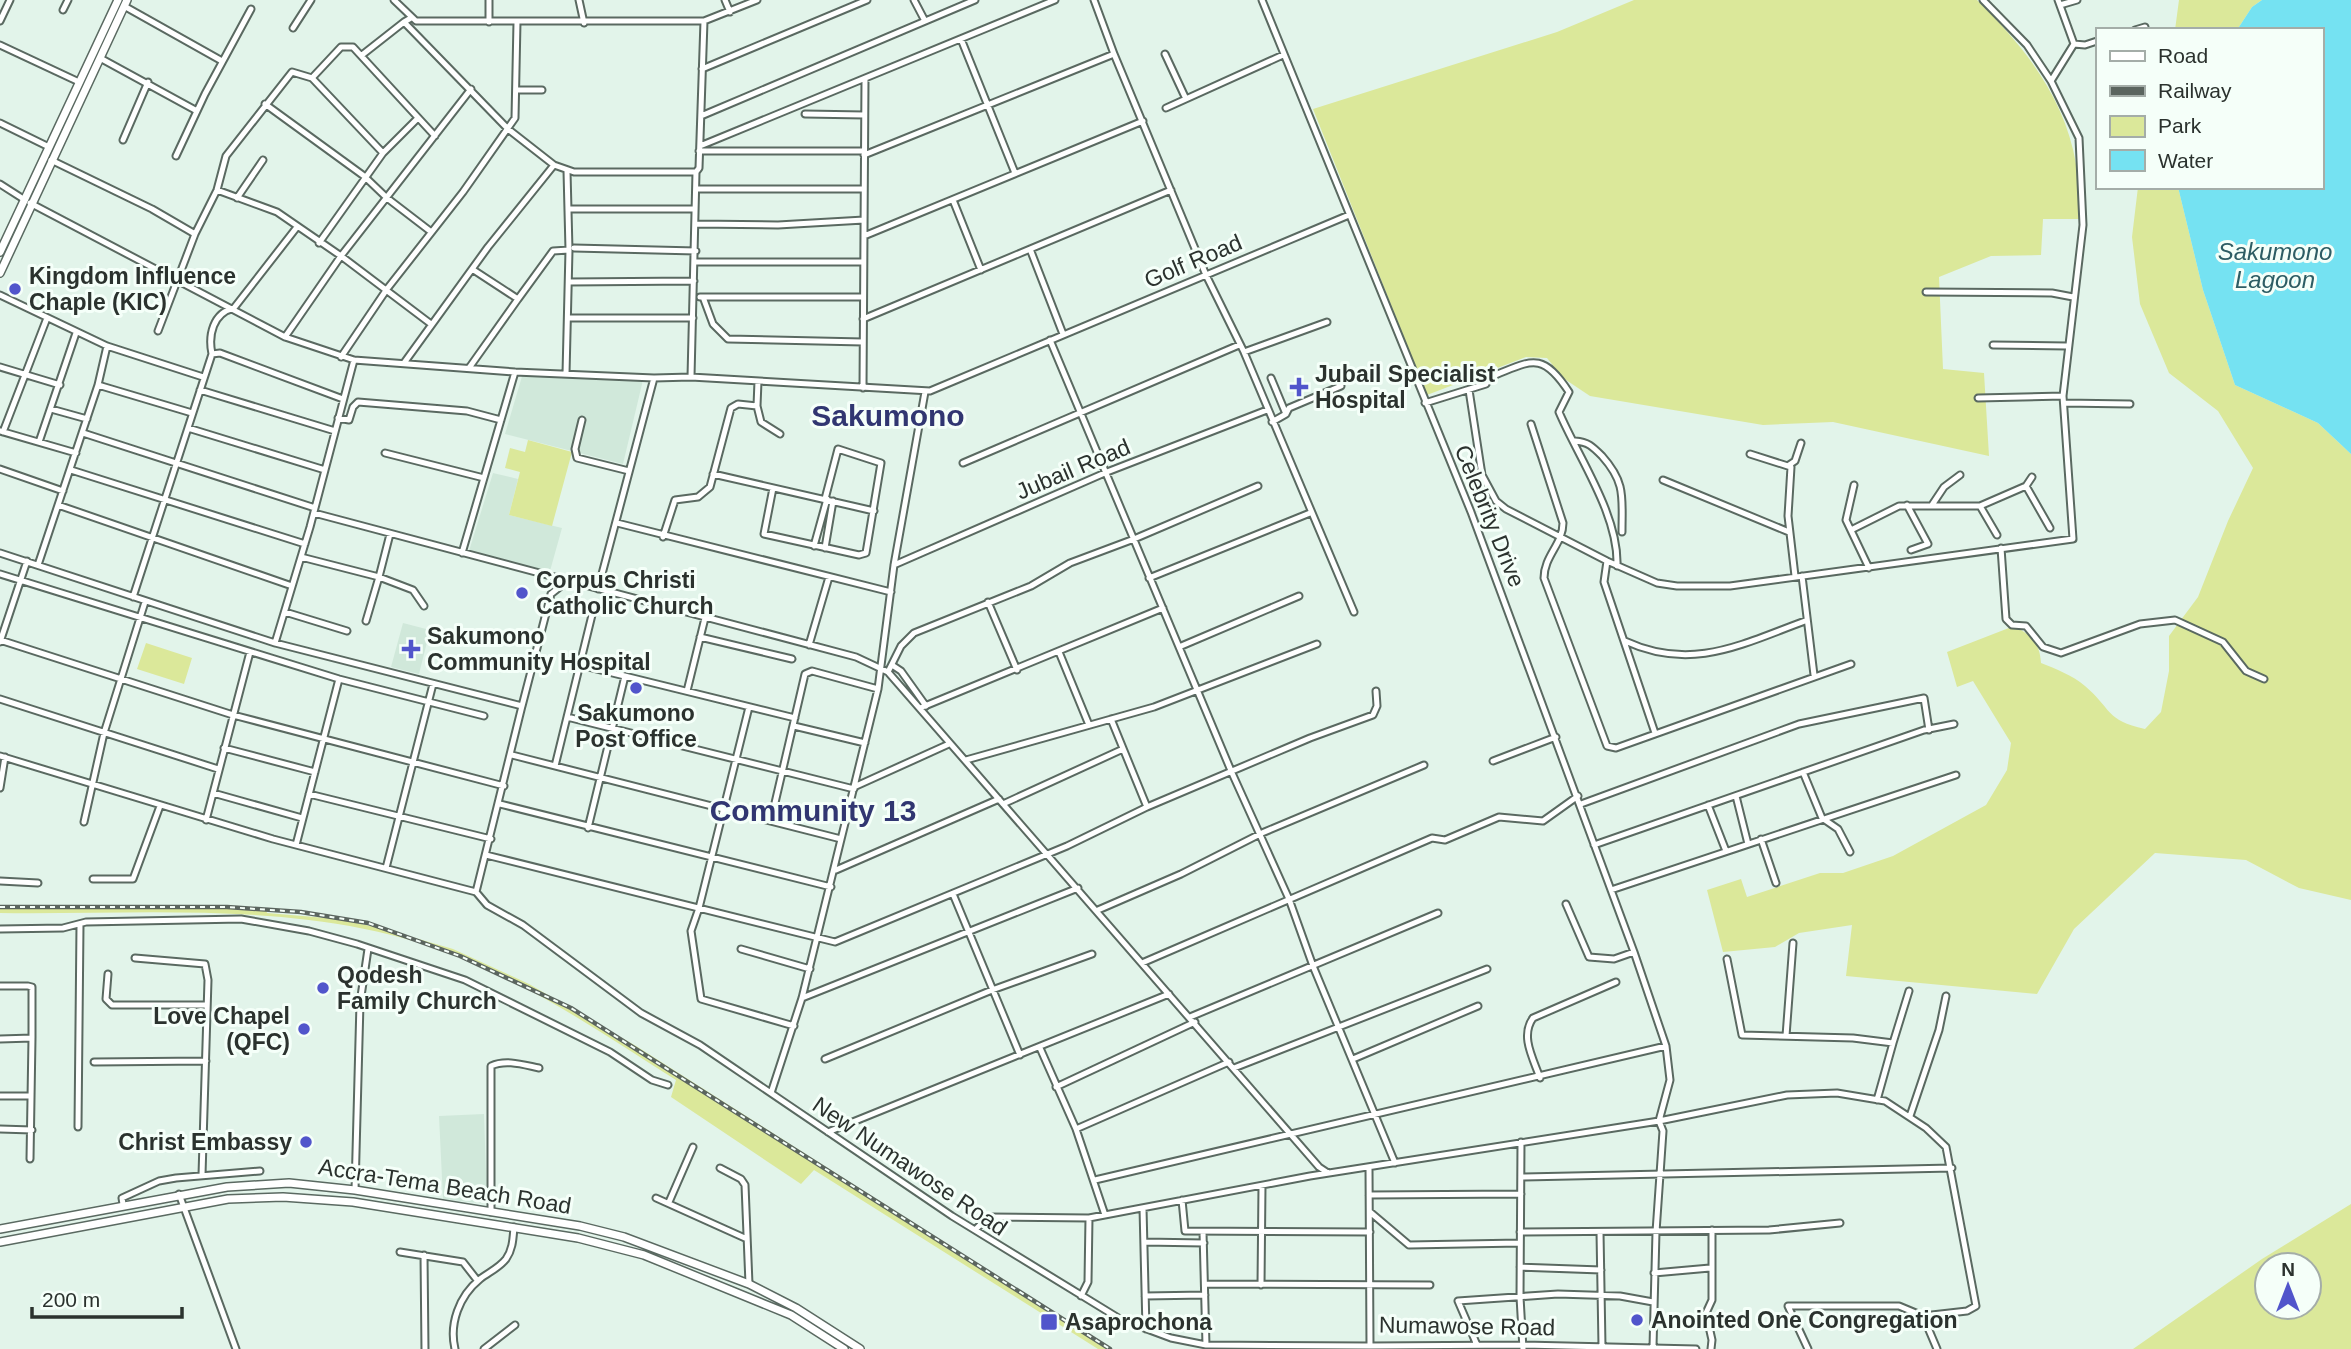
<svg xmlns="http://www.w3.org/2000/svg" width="2351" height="1349" viewBox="0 0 2351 1349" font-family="Arial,sans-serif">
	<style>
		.built { fill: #d0e8da }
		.green { fill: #dbe89a; fill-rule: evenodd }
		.water { fill: #75e2f2 }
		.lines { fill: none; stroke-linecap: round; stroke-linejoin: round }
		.minor-casing { stroke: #5a6961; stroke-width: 9 }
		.major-casing { stroke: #5a6961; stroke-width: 10 }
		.minor { stroke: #fff; stroke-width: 5 }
		.major { stroke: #fff; stroke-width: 7 }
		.rail-casing { stroke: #5b655f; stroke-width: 4.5 }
		.rail { stroke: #f5fff9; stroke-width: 2; stroke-dasharray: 5; stroke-linecap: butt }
		.poi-dot { fill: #5155cb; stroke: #f5fff9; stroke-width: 2.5 }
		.labels { text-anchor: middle; stroke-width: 6; stroke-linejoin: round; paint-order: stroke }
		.street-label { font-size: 23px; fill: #2b322e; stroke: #f5fff9 }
		.poi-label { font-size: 23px; font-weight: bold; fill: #2b322e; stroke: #f5fff9; text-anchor: start }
		.water-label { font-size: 24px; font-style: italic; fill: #2d5d64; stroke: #f5fff9 }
		.district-label { font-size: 30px; font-weight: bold; fill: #313671; stroke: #f5fff9 }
	</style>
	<rect width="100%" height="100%" fill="#e2f4ea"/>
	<path class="built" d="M 523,373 L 643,380 L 623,464 L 505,434 Z
		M 493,473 L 518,479 L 509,515 L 562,528 L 550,571 L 469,551 Z
		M 403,623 L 430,630 L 419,674 L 391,667 Z
		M 484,1114 L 487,1204 L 443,1199 L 439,1116 Z"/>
	<path class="green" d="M 1634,0 L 1977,0 C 2024,46 2065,98 2076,164 C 2079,182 2078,201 2079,219 L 2043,219 L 2041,255 L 1991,256 L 1939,277 L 1943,369 L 1984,373 L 1989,456 L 1833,422 L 1763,425 L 1590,396 L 1563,378 L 1547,358 L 1526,357 L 1427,395 L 1313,109 L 1557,32 Z
		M 2179,0 L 2262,0 L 2252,7 L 2237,30 L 2175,30 Z
		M 2138,187 L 2178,187 L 2203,290 L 2235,385 L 2318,423 L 2351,454 L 2351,900 L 2299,888 L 2246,860 L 2155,853 L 2074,929 L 2037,994 L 1846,976 L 1852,925 L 1799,933 L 1775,947 L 1723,952 L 1707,890 L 1741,879 L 1747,897 L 1820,873 L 1843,873 L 1893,856 L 1986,805 L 2007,770 L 2011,743 L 1973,681 L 1957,687 L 1947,652 L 2014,626 C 2031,635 2040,643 2041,663 C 2056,669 2072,675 2085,686 C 2112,709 2105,720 2145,729 L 2161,712 L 2169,671 L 2169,636 L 2198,597 L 2228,521 L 2253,468 L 2218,411 L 2169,373 L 2140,304 L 2132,237 Z
		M 528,440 L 572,452 L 552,526 L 509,515 L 520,472 L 505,468 L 510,448 L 525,452 Z
		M 146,643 L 192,658 L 184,684 L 137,669 Z
		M 0,909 L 266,909 L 267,913 L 338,919 L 384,929 L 453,949 L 529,984 L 636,1046 L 1112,1349 L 1098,1349 L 814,1170 L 801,1184 L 671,1097 L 676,1080 C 609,1038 543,992 470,961 C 320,898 159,915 0,913 Z
		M 2351,1204 L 2351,1349 L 2133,1349 L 2262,1259 ZM 2267,1265 L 2309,1265 L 2309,1307 L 2267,1307 Z"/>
	<path class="water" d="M 2262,0 L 2351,0 L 2351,454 L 2318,423 L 2235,385 L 2203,290 L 2178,187 L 2321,187 L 2321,30 L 2237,30 L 2252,7 Z"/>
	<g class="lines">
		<defs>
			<path id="minor" d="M 394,0 L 416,21 L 704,21 L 757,0
				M 579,0 L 584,23
				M 725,0 L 730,12
				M 914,0 L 925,21
				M 1094,0 L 1114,54
				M 1262,0 L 1471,512 L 1634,952 L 1614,959 L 1589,957 L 1566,904
				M 2060,5 L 2077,0
				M 124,6 L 222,61
				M 63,10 L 68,0
				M 411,18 L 404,22 L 508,129 L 554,165 L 574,172 L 696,172
				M 0,21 L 10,0
				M 489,22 L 489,0
				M 293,28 L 311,0
				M 2135,30 L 2145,27
				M 961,39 L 1015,173
				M 2074,44 L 2085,45 L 2097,41
				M 0,45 L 79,82
				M 1165,54 L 1186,99
				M 362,55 L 404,22
				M 100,58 L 197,111
				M 702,69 L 867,0
				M 312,78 L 341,47 L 353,47 L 435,136
				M 2051,81 L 2074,44 L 2058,0
				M 516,90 L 542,90
				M 265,104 L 364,176 L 387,198 L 430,231
				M 1166,108 L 1283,55
				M 805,114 L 864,115
				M 701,116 L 975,0
				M 0,123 L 49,147
				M 123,140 L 148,82
				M 700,146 L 1055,0
				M 699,151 L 864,151
				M 383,153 L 418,118
				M 864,155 L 1114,54 L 1206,275 L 1244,352 L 1354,612
				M 176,156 L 205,94 L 251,9
				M 51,160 L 152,209 L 195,234
				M 0,184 L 25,200
				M 696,189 L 864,189
				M 217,190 L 277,212 L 341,256 L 431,324
				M 237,198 L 263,160
				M 953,200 L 981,270
				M 30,203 L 285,337 L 354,360 L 515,372 L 654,378 L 691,377 L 930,391 L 1349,215
				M 569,209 L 695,209
				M 695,224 L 778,225 L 864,220
				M 864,236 L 1143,121
				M 574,248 L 696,251
				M 1030,249 L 1063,334
				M 695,262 L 863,262
				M 472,269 L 518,299 L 553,251 L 569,250
				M 569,282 L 694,281
				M 1926,292 L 2052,293 L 2073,297
				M 0,295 L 107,346 L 203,377
				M 700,297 L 863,297
				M 703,297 L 713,324 L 728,339 L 863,342
				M 568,318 L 693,318
				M 863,319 L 1171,190
				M 158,331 L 195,234 L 217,190 L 226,156 L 292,72 L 312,78 L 383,153 L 319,243
				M 285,337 L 341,256 L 471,89
				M 1050,340 L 1232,773 L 1289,899 L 1313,966 L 1395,1163
				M 1993,345 L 2067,346
				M 1244,352 L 1327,322
				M 212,354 C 208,335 213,313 234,308 L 297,227
				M 341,357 L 387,289 L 463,192 L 515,118 L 517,22
				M 404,363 L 488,247 L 554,165
				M 0,367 L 60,385
				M 469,368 L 518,299
				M 566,374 L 569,250 L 567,171
				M 691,377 L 696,172 L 699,168 L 704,21
				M 1271,378 L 1286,414
				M 98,385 L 192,413
				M 863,388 L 865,79
				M 200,390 L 335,431
				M 1469,390 L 1482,475 L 1496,501 L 1506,509 L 1607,561 L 1657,583 L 1677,586 L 1730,586 L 2073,539 L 2063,396 L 2083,225 L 2079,138 L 2051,81 L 2027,45 L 1983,0
				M 1978,398 L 2063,396
				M 1425,403 L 1486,384 L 1490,377 C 1530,362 1541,349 1569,392 L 1559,412 C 1578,457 1619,515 1617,566
				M 2064,403 L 2130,404
				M 757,406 L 761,422 L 780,434
				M 51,409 L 87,419
				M 338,418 L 349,420 L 353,407 L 358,402 L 467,411 L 501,420
				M 582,420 L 575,449 L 577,458 L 629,471
				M 1272,422 L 1286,414 L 1289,408 L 1341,386
				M 1531,424 L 1563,523 C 1563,544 1544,556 1544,578 L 1607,746 L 1616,748 L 1851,664
				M 188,428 L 325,470
				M 0,431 L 76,453
				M 3,432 L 47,318
				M 83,433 L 315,508
				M 1575,441 C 1588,442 1592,446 1602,456 C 1626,483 1622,497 1622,532
				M 39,442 L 76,333
				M 385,453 L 484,478
				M 1750,454 L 1791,467 L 1788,516 L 1795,576
				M 963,463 L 1239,345
				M 1789,465 L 1795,461 L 1801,443
				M 0,469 L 63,491
				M 71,470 L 305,544
				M 713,474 L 874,511
				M 1663,480 L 1789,532
				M 1854,485 L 1846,520 L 1869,568
				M 2026,486 L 2050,528
				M 773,488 L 764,534 L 859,555 L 866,553 L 881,463 L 838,449 L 825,499
				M 58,505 L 292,586
				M 1907,505 L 1928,544 L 1911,550
				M 1932,505 L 1944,487 L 1960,475
				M 1980,506 L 1997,535
				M 314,513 L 856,657 L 888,672 L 1319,1167 L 1328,1173
				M 617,523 L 891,592
				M 1851,530 L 1899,506 L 1980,506 L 2026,486 L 2032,477
				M 663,537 L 675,500 L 698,497 L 710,487 L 731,408 L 738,404 L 757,406 L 758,381
				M 814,546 L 827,499
				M 825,548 L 833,501
				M 2001,548 L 2006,619 L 2012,625 L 2026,626 L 2043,647 L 2061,653 L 2140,624 L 2175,620 L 2223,642 L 2246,671 L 2264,679
				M 0,553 L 275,643 L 522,706 L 551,594 L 566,582
				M 462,553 L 515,372
				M 301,557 L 379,577 L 390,534
				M 1607,561 L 1604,582 L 1655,733
				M 38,565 L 98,385 L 107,346
				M 894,565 L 1107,472 L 1267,410
				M 0,574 L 339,679 L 484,716
				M 1802,576 L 1814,675
				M 1149,578 L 1310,513
				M 598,589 L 654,378
				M 133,597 L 212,354 L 220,353 L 343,399
				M 988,602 L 1017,670
				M 285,612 L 347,631
				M 366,621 L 379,577 L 413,590 L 424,606
				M 700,637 L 792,659
				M 0,640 L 233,715 L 504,786
				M 1625,641 C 1692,672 1742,644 1805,621
				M 0,642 L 27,561
				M 275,643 L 310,527 L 354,360
				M 809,645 L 829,577
				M 1179,647 L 1299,596
				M 1059,652 L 1089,725
				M 580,665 L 795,718
				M 892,665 L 901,671 L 926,706
				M 888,672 L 901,646 L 914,633 L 1031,586 L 1070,563 L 1134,539 L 1258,486
				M 687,691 L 705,618
				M 0,699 L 218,769
				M 749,707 L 699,908 L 691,931 L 701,999 L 794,1026
				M 920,708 L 1163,608
				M 567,717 L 854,789
				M 1111,719 L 1147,807
				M 794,726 L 865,743
				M 224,748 L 315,772
				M 512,755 L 841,839
				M 0,756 L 273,839 L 476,892
				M 966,760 L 1154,707 L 1317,644
				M 1493,761 L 1556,737
				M 555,766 L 592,615
				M 1803,772 L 1822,818 L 1838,829 L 1850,852
				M 854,787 L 949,744
				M 0,788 L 5,757
				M 213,793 L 302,818
				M 309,794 L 491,839
				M 1736,796 L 1748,844
				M 500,804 L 831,887
				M 1003,804 L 1123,749
				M 1581,804 L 1799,724 L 1924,698 L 1929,730
				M 1708,805 L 1726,851
				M 206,820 L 250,652
				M 771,820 L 805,674 L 812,671 L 878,689
				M 84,822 L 104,733 L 145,602
				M 588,828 L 625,676
				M 1761,839 L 1776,883
				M 296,845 L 339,679
				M 1594,845 L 1924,730 L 1954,724
				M 486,855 L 835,942 L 1067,846 L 1147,807 L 1310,738 L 1373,715 L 1377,706 L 1376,691
				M 386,868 L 433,684
				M 836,870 L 999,799
				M 93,879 L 133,879 L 160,806
				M 0,881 L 38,883
				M 1611,890 L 1956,775
				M 476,892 L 487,905 L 523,925 L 641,1013 L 700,1045 L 952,1216 L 1120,1319 L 1171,1338 L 1206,1345 L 1370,1346
				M 476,892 L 522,706
				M 953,894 L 1020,1055
				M 1098,910 L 1181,874 L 1262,833 L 1424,765
				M 0,929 L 63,928 L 86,922 L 241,919 L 309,931 L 357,944 L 465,980 L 610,1052 L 652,1080 L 668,1085
				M 741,949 L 810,969
				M 1634,952 L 1666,1046 L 1670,1080 L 1659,1121 L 1663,1131 L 1656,1232 L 1653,1347
				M 135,958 L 205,964 L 208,980 L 202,1175
				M 1727,959 L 1742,1035 L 1853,1038 L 1893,1043 L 1877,1100
				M 1142,963 L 1432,838 L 1445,840 L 1499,817 L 1543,821 L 1578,796
				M 108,974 L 106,999 L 112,1005 L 206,1005
				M 0,986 L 28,986 L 32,987 L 32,1038 L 0,1039
				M 802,998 L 1078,888
				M 1190,1017 L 1438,913
				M 1786,1036 L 1793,943
				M 1893,1043 L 1909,991
				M 1040,1048 L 1076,1129 L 1105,1215
				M 825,1059 L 992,990 L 1092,954
				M 1353,1059 L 1478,1006
				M 94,1062 L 206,1061
				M 1234,1068 L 1487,969
				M 1540,1078 C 1533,1058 1520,1036 1533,1018 L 1616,982
				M 1056,1087 L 1195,1022
				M 771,1093 L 802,998 L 878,689 L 894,565 L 925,392
				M 0,1096 L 31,1096
				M 1910,1116 L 1939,1030 L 1946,996
				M 78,1127 L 80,925
				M 0,1129 L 32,1130
				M 1076,1129 L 1229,1062
				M 828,1132 L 1169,994
				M 1521,1142 L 1520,1297 L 1523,1349
				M 30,1159 L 32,1038
				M 1369,1167 L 1370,1346 L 1523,1345 L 1696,1349
				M 720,1168 L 741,1179 L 745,1185 L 749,1284
				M 1521,1177 L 1952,1168
				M 1095,1180 L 1666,1046
				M 355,1190 L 360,1003 L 368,949
				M 179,1194 L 236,1349
				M 1369,1195 L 1521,1194
				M 656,1198 L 747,1239
				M 1182,1200 L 1185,1231 L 1370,1232
				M 669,1202 L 693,1147
				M 123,1204 L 122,1198 L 159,1181 L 176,1178 L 260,1171
				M 1143,1208 L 1146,1329
				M 491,1212 L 491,1066 C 506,1059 524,1065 539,1068
				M 1370,1212 L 1409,1245 L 1520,1243
				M 975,1230 L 988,1217 L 1089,1218 L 1310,1176 L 1659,1121 L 1787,1095 L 1837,1093 L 1885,1101 L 1926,1128 L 1946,1147 L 1976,1306 L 1967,1311 L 1923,1316 L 1899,1306 L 1788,1306 L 1808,1349
				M 1203,1232 L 1206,1345
				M 1520,1232 L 1769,1230 L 1840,1223
				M 1600,1232 L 1602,1346
				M 1144,1242 L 1204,1243
				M 400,1252 L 463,1262 L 477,1280
				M 424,1255 L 425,1349
				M 1520,1267 L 1601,1270
				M 1654,1273 L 1710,1268
				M 1206,1284 L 1430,1285
				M 1261,1285 L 1262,1186
				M 1081,1296 L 1088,1282 L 1089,1218
				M 1145,1296 L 1205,1295
				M 1923,1316 L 1937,1349
				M 1477,1345 L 1458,1301 L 1558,1294 L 1620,1296 L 1653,1302
				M 455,1349 C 449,1324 459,1296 480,1279 C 489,1272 499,1268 506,1259 C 513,1249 513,1238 514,1227
				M 484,1349 L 515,1325
				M 1711,1349 L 1712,1340 L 1706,1313 L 1712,1300 L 1712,1230"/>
			<path id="major" d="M 0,252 L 118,0
				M 0,273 L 127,0
				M 0,1229 L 227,1187 L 289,1183 L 355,1190 L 580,1226 L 624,1237 L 749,1284 L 796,1308 L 860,1349
				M 0,1242 L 228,1199 L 283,1197 L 353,1202 L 578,1238 L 644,1255 L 791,1315 L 844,1349"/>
		</defs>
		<use href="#minor" class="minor-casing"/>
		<use href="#major" class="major-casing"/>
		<use href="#minor" class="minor"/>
		<use href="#major" class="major"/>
		<defs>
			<path id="rail" d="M 0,907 L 227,907 L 301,912 L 368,923 L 460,956 L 571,1008 L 1110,1349"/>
		</defs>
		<use href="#rail" class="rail-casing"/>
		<use href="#rail" class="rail"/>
	</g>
	<g class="poi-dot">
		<circle cx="15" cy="289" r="7"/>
		<path d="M1295.5 376.5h7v7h7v7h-7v7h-7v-7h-7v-7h7z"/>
		<circle cx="522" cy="593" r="7"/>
		<path d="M407.5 638.5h7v7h7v7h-7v7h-7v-7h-7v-7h7z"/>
		<circle cx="636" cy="688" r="7"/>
		<circle cx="323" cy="988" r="7"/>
		<circle cx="304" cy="1029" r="7"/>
		<circle cx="306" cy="1142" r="7"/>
		<circle cx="1637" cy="1320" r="7"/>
		<rect x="1040" y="1313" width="18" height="18" rx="3.5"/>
	</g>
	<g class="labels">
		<g class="street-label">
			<text transform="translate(1193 261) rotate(-23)" y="8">Golf Road</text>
			<text transform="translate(1073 469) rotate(-23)" y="8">Jubail Road</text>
			<text transform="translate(1490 516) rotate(68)" y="8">Celebrity Drive</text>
			<text transform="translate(910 1166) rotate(34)" y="8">New Numawose Road</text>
			<text transform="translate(445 1186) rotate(9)" y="8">Accra-Tema Beach Road</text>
			<text transform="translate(1467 1326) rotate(1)" y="8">Numawose Road</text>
		</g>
		<g class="poi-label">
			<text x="29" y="284">Kingdom Influence<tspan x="29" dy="26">Chaple (KIC)</tspan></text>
			<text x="1315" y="382">Jubail Specialist<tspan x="1315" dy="26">Hospital</tspan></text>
			<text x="536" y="588">Corpus Christi<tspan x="536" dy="26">Catholic Church</tspan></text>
			<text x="427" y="644">Sakumono<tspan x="427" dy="26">Community Hospital</tspan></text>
			<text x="636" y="721" text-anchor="middle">Sakumono<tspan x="636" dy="26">Post Office</tspan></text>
			<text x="337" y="983">Qodesh<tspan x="337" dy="26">Family Church</tspan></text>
			<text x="290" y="1024" text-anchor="end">Love Chapel<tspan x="290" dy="26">(QFC)</tspan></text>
			<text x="292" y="1150" text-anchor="end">Christ Embassy</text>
			<text x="1651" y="1328">Anointed One Congregation</text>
			<text x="1065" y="1330">Asaprochona</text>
		</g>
		<g class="water-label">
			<text x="2275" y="260">Sakumono<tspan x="2275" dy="28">Lagoon</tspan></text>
		</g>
		<g class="district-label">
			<text x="888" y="426">Sakumono</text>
			<text x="813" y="821">Community 13</text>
		</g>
	</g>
	<rect x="2096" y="28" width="228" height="161" fill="#f5fff9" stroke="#a4ada8" stroke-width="2"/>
	<rect x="2110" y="51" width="35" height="10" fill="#ffffff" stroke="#a4ada8" stroke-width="2"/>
	<text x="2158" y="63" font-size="21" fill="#2b322e">Road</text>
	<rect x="2110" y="86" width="35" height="10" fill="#5b655f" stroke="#a4ada8" stroke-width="2"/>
	<text x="2158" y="98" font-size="21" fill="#2b322e">Railway</text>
	<rect x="2110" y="116" width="35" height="21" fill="#dbe89a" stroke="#a4ada8" stroke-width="2"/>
	<text x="2158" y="133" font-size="21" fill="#2b322e">Park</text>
	<rect x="2110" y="150" width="35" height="21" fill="#75e2f2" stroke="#a4ada8" stroke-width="2"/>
	<text x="2158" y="168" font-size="21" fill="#2b322e">Water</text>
	<g transform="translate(2288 1286)"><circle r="33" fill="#f5fff9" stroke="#a4ada8" stroke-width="2"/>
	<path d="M0-5L12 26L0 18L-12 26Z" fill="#5155cb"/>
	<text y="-10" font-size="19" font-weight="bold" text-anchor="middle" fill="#2b322e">N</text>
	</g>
	<path d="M32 1307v10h150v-10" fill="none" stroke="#2b322e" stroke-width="3.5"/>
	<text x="42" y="1307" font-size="21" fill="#2b322e" stroke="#f5fff9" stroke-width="5" paint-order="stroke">200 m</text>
</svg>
